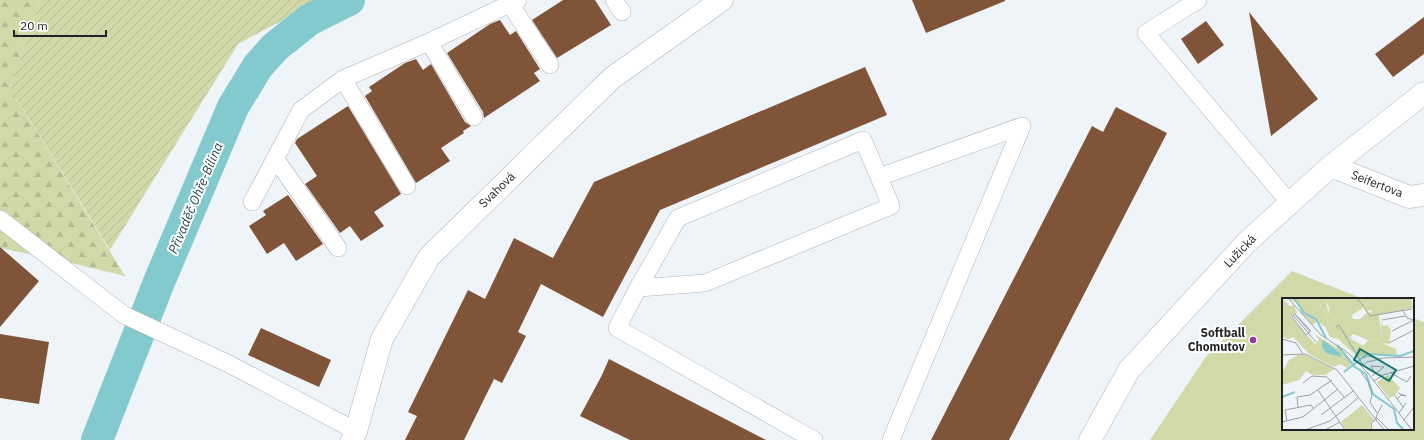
<svg xmlns="http://www.w3.org/2000/svg" width="1424" height="440" viewBox="0 0 1424 440" font-family="'IBM Plex Sans',sans-serif">
	<style>
		.forest { fill: url(#forest-firs) }
		.garden { fill: url(#garden-furrows) }
		.pitch { fill: #d2d9a9 }
		.lines { fill: none; stroke-linecap: round; stroke-linejoin: round }
		.canal { stroke: #83cacf; stroke-width: 32 }
		.building { fill: #805438 }
		.service-casing { stroke: #afb3b8; stroke-width: 18 }
		.minor-casing { stroke: #afb3b8; stroke-width: 23 }
		.service { stroke: #fff; stroke-width: 17 }
		.minor { stroke: #fff; stroke-width: 22 }
		.poi-dot { fill: #9637a0; stroke: #fff; stroke-width: 1.5 }
		.labels { text-anchor: middle; stroke-width: 4; stroke-linejoin: round; paint-order: stroke }
		.street-label { font-size: 12px; fill: #1f2122; stroke: #fff }
		.poi-label { font-size: 12px; font-weight: bold; fill: #1f2122; stroke: #fff; text-anchor: end }
		.water-label { font-size: 13px; font-style: italic; fill: #1c3f41; stroke: #fff }
		.inset-river { fill: none; stroke: #83cacf; stroke-width: 2 }
		.inset-road { fill: none; stroke: #9ca0a3; stroke-width: 1 }
		.view { fill: #0f766e; fill-opacity: 0.15; stroke: #0f766e; stroke-width: 2 }
		.inset-edge { fill: none; stroke: #1f2122; stroke-width: 2 }
	</style>
	<defs>
		<pattern id="forest-firs" width="22" height="20" patternUnits="userSpaceOnUse"><rect width="22" height="20" fill="#d2d9a9"/><path d="M5 1l3.5 6h-7zM16 11l3.5 6h-7z" fill="#b4ba91"/></pattern>
		<pattern id="garden-furrows" width="10" height="10" patternUnits="userSpaceOnUse"><rect width="10" height="10" fill="#d2d9a9"/><path d="M-1 1l2-2M0 10L10 0M9 11l2-2" fill="none" stroke="#b4ba91"/></pattern>
	</defs>
	<rect width="100%" height="100%" fill="#eff4f9"/>
	<path class="forest" d="M 0,0 L 40,0 L 10,88 L 125,276 L 67,262 L 0,248 Z"/>
	<path class="garden" d="M 40,0 L 321,0 L 238,44 L 110,250 L 10,88 Z"/>
	<path class="pitch" d="M 1292,271 L 1364,299 L 1283,299 L 1283,429 L 1413,429 L 1413,318 L 1424,322 L 1424,440 L 1150,440 L 1205,358 Z"/>
	<g class="lines">
		<path class="canal" d="M 97,440 L 159,282 L 233,107 L 258,66 L 275,47 L 309,20 L 349,0"/>
	</g>
	<path class="building" d="M 563,0 L 595,0 L 611,25 L 557,58 L 532,20 Z
		M 912,0 L 1005,0 L 1005,1 L 926,33 Z
		M 1249,12 L 1318,99 L 1271,136 Z
		M 1424,17 L 1424,54 L 1393,77 L 1375,54 Z
		M 500,20 L 510,35 L 516,31 L 540,69 L 534,73 L 540,81 L 484,118 L 483,112 L 447,53 L 490,24 Z
		M 1206,21 L 1224,45 L 1198,64 L 1181,39 Z
		M 416,59 L 423,70 L 431,64 L 465,122 L 471,126 L 463,131 L 464,133 L 441,148 L 450,161 L 416,183 L 365,96 L 372,91 L 369,87 L 405,63 Z
		M 865,67 L 887,115 L 660,210 L 603,317 L 541,284 L 518,332 L 526,336 L 502,383 L 494,379 L 464,440 L 405,440 L 417,416 L 408,412 L 468,290 L 485,299 L 514,238 L 553,258 L 594,182 Z
		M 348,106 L 401,194 L 374,212 L 384,226 L 361,241 L 350,226 L 340,233 L 305,184 L 317,176 L 295,143 L 297,139 Z
		M 1116,107 L 1167,133 L 1009,440 L 931,440 L 1092,126 L 1103,132 Z
		M 288,195 L 323,244 L 296,261 L 284,243 L 267,254 L 249,226 L 266,215 L 263,211 Z
		M 0,247 L 39,281 L 0,327 Z
		M 261,328 L 331,360 L 319,387 L 248,355 Z
		M 0,334 L 49,342 L 39,404 L 0,398 Z
		M 609,359 L 766,440 L 630,440 L 580,416 L 602,375 Z"/>
	<g class="lines">
		<defs>
			<path id="service" d="M 614,0 L 622,12
				M 1198,0 L 1146,33 L 1290,203
				M 510,4 L 550,65
				M 429,42 L 474,117
				M 343,79 L 407,186
				M 275,158 L 338,248
				M 252,202 L 301,110 L 343,79 L 429,42 L 518,0
				M 0,219 L 124,315 L 229,364 L 356,431
				M 638,288 L 678,218 L 863,140 L 879,177
				M 814,440 L 617,328 L 638,288 L 705,283 L 891,206 L 879,177 L 1022,126 L 891,440"/>
			<path id="minor" d="M 1331,166 L 1409,197 L 1424,195
				M 352,440 L 356,431 L 382,339 L 429,257 L 612,78 L 722,0
				M 1090,440 L 1129,370 L 1247,242 L 1331,166 L 1424,93"/>
		</defs>
		<use href="#service" class="service-casing"/>
		<use href="#minor" class="minor-casing"/>
		<use href="#service" class="service"/>
		<use href="#minor" class="minor"/>
	</g>
	<circle class="poi-dot" cx="1253" cy="340" r="4"/>
	<g class="labels">
		<g class="street-label">
			<text transform="translate(1377 184) rotate(21)" y="4">Seifertova</text>
			<text transform="translate(497 190) rotate(-44)" y="4">Svahová</text>
			<text transform="translate(1240 251) rotate(-46)" y="4">Lužická</text>
		</g>
		<g class="poi-label">
			<text x="1245" y="337">Softball<tspan x="1245" dy="14">Chomutov</tspan></text>
		</g>
		<g class="water-label">
			<text transform="translate(195 198) rotate(-67)" y="5">Přivaděč Ohře-Bílina</text>
		</g>
	</g>
	<g transform="translate(1282 298)">
		<rect width="132" height="132" fill="#eff4f9"/>
		<path d="M 99,23 L 101,28 L 106,27 L 109,33 L 107,46 L 100,45 Z" fill="#d2d9a9"/>
		<path d="M 0,0 L 8,8 L 12,7 L 15,15 L 9,19 L 33,46 L 37,42 L 32,36 L 64,55 L 69,67 L 65,70 L 58,66 L 52,69 L 28,57 L 11,39 L 7,41 L 0,39 ZM 7,0 L 33,0 L 44,16 L 46,26 L 47,10 L 43,0 L 76,0 L 81,10 L 70,17 L 71,21 L 78,21 L 85,15 L 84,13 L 97,17 L 100,41 L 86,42 L 71,36 L 68,40 L 83,49 L 77,53 L 77,60 L 56,41 L 48,39 L 43,29 L 35,23 L 31,27 L 18,13 L 18,8 ZM 16,57 L 23,57 L 52,71 L 43,77 L 30,77 L 24,73 L 17,82 L 0,87 L 0,75 L 7,62 Z" fill="#d2d9a9"/>
		<path d="M 80,107 L 92,122 L 88,125 L 89,132 L 64,132 L 59,124 Z" fill="#d2d9a9"/>
		<path d="M 33,0 L 43,0 L 49,26 L 46,26 L 44,16 ZM 76,0 L 129,0 L 131,10 L 90,18 L 89,12 L 84,13 ZM 100,41 L 100,45 L 114,51 L 115,57 L 84,56 L 77,59 L 77,53 L 86,42 Z" fill="#d2d9a9"/>
		<path d="M 106,77 L 118,90 L 113,98 L 107,100 L 95,84 Z" fill="#d2d9a9"/>
		<path d="M 41,42 L 58,55 L 59,59 L 44,55 L 40,48 Z" fill="#83cacf"/>
		<path class="inset-river" d="M 12,0 L 22,15 L 34,21 L 44,40M 55,47 L 73,69 L 84,76 L 91,96 L 112,111 L 115,125 L 122,132M 62,74 L 85,56 L 118,58 L 132,53M 0,99 L 13,94"/>
		<path class="inset-road" d="M 6,0 L 39,37 L 65,54 L 85,74 L 130,132M 76,1 L 88,18 L 130,11M 121,13 L 125,20 L 132,22M 13,16 L 10,19 L 24,37 L 28,34M 11,17 L 34,44M 100,22 L 123,18M 54,29 L 57,27 L 81,67M 110,33 L 132,22M 28,34 L 13,16 L 29,33M 0,41 L 14,45 L 21,56M 107,45 L 132,32M 0,57 L 23,56 L 55,72 L 102,132M 82,60 L 86,58 L 100,61M 79,68 L 85,64 L 102,60 L 132,59M 79,74 L 86,84 L 90,97 L 88,104 L 95,115M 109,75 L 125,84 L 129,78M 90,78 L 93,76 L 102,69 L 89,68 L 93,76M 92,83 L 101,77 L 132,68M 21,85 L 30,78 L 45,79 L 62,99M 36,92 L 63,132M 113,98 L 121,109M 115,101 L 119,97 L 124,98 L 116,95M 16,109 L 15,99 L 28,97 L 50,82M 117,115 L 124,105M 39,117 L 71,93M 94,119 L 100,107M 122,122 L 132,109M 5,123 L 3,112 L 29,107 L 31,110M 94,123 L 94,119 L 107,132M 0,124 L 21,119 L 56,91M 23,132 L 48,123 L 76,100M 43,132 L 58,124M 90,132 L 89,125 L 93,122"/>
		<path class="view" d="M 78,51 L 114,72 L 107,83 L 72,62 Z"/>
		<rect width="132" height="132" class="inset-edge"/>
	</g>
	<path d="M14 30v6h92v-6" fill="none" stroke="#1f2122" stroke-width="2"/>
	<text x="20" y="30" font-size="12" fill="#1f2122" stroke="#ffffff" stroke-width="3" paint-order="stroke">20 m</text>
</svg>
